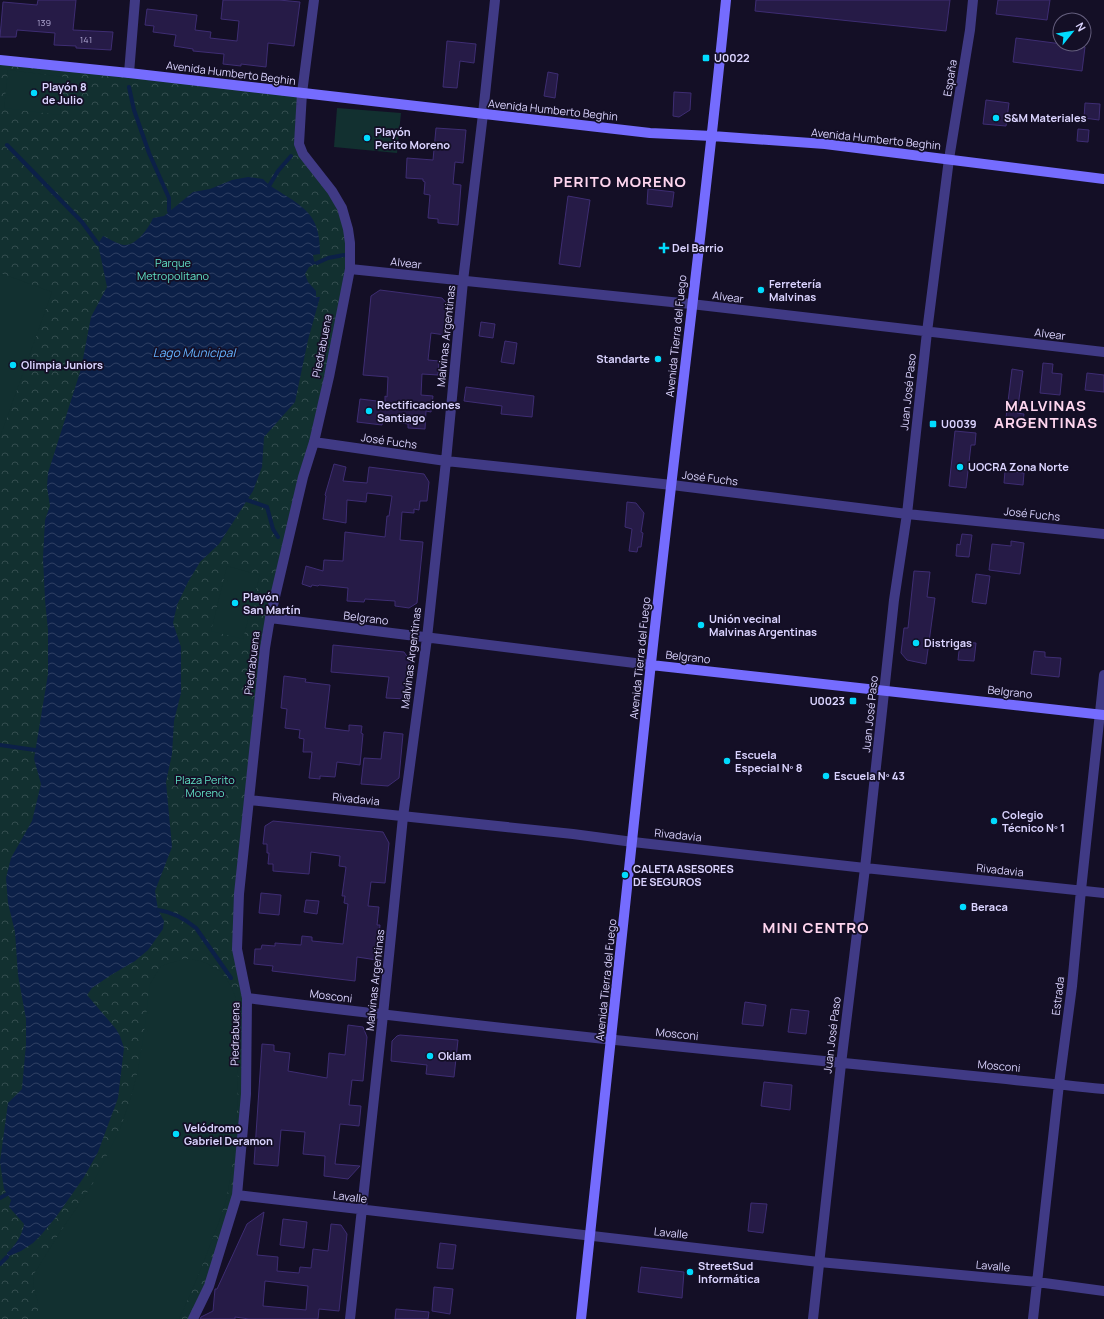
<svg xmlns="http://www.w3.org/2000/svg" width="1104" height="1319" viewBox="0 0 1104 1319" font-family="Manrope,sans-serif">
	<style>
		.park { fill: url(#park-crowns) }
		.garden { fill: #123030 }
		.water { fill: url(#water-waves) }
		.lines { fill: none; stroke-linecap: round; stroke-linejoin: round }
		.stream { stroke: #0c2048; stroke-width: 4 }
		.building { fill: #261b47; stroke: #3e2d73; fill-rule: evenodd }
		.street { stroke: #403a85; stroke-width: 10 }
		.secondary { stroke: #756cfe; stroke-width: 10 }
		.poi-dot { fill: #01dbfe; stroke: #140f26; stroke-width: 1.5 }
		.labels { text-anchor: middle; stroke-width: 3.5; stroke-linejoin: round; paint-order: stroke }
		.number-label { font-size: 9px; fill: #aea6d1 }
		.poi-label { font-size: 11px; font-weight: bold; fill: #dbd4ff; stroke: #140f26; text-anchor: start }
		.street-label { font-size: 11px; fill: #dbd4ff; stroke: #140f26 }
		.park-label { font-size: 11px; fill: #60e0c4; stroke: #140f26 }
		.water-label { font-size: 12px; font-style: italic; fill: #63b1fe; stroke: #140f26 }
		.district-label { font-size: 15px; font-weight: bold; letter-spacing: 1px; fill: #ffd6ef; stroke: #140f26 }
	</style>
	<defs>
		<pattern id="park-crowns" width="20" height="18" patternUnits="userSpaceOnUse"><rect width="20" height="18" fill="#123030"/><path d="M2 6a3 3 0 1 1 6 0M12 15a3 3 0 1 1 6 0" fill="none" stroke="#344d4f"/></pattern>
		<pattern id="water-waves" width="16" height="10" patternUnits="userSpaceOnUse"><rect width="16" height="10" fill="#0c2048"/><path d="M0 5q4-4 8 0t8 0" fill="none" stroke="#2f4063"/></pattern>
	</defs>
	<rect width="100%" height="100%" fill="#140f26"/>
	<path class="park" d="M 0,60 L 302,93 L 299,144 L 342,208 L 350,269 L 270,618 L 237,949 L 247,998 L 237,1195 L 193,1319 L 0,1319 Z"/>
	<path class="garden" d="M 8,70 L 65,77 L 60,115 L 4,108 Z
		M 337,108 L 401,113 L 397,153 L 334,147 Z
		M 0,273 L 52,292 L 0,437 Z
		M 227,566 L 260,575 L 243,639 L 211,631 Z
		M 183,959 C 201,959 220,966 229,983 C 242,1004 238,1031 238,1055 C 238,1103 237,1153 226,1200 C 222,1215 216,1229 211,1243 C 201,1269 191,1294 179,1319 L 40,1319 L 38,1315 L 38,1303 L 33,1284 L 34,1274 L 60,1232 L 91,1187 L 120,1129 L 131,1097 L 138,1070 L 143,1040 L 150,984 L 161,966 Z"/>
	<path class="water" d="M 248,177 L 263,179 C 269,186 276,189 283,194 C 311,211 320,221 320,254 L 313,255 L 314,261 L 317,263 L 309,267 L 305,274 L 308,282 L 316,291 L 316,297 L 320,297 L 308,340 L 295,402 L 264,437 L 262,467 L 253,491 L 219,544 L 200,562 L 188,582 L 177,605 L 173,623 L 181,647 L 181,693 L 174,721 L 172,754 L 166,782 L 172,847 L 155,891 L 158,910 L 164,921 L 163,929 L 148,950 L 135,961 L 111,975 L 92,988 L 87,995 L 116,1029 L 120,1036 L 124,1048 L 118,1098 L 98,1152 L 84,1177 L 56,1217 L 41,1235 L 33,1243 L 21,1251 L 7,1257 L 7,1253 C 15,1246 23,1234 24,1224 L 9,1207 L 11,1200 L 4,1189 L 0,1162 L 8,1103 L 22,1089 L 26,1044 L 26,1019 L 18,975 L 15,932 L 8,903 L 6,878 L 11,858 L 32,821 L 41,784 L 34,759 L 48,674 L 48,630 L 45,600 L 43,558 L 45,520 L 50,506 L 47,487 L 48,473 L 81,369 L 91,317 L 107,287 L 98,244 L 103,236 C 110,239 117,244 124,245 C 136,246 149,228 153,218 L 164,216 L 193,192 L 210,189 L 232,180 Z"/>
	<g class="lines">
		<path class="stream" d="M 129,87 L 134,110 L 149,153 L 169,198 L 169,211
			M 7,145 L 82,222 L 98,244
			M 269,186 L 278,171 L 291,156
			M 317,263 L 328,258 L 344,255
			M 247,500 L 267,507 L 273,529 L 278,537
			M 0,745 L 35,750
			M 158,910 C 173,912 185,919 196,928 L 231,978
			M 0,1198 L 7,1194
			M 0,1264 L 7,1257"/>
	</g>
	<path class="building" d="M 38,0 L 76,0 L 73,30 L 113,32 L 111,50 L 76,48 L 76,46 L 54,45 L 55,33 L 17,30 L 16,37 L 0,37 L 3,2 L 37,5 Z
		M 223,0 L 279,0 L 300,2 L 294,46 L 268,43 L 266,67 L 241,64 L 241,66 L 223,64 L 224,54 L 193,51 L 193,49 L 174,46 L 176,35 L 153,32 L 154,26 L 145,25 L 147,9 L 197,15 L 195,30 L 211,32 L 210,38 L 237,41 L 239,21 L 221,19 Z
		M 756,0 L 950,0 L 946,31 L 755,11 Z
		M 998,0 L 1050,0 L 1047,20 L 996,14 Z
		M 1016,38 L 1085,47 L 1082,71 L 1013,62 Z
		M 447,41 L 476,44 L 474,63 L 460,61 L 457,88 L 443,87 Z
		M 548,72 L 558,74 L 555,98 L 544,96 Z
		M 674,92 L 691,93 L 690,110 L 679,117 L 673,116 Z
		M 986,100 L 1009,103 L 1006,126 L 983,124 Z
		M 1085,103 L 1100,104 L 1099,120 L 1084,118 Z
		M 436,128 L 466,130 L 463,163 L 455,162 L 453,184 L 461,185 L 458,225 L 438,223 L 438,219 L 428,218 L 430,195 L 424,194 L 425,182 L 423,181 L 423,179 L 406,178 L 407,158 L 433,160 Z
		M 1078,129 L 1089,130 L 1088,142 L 1077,141 Z
		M 648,189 L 674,192 L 672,207 L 647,204 Z
		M 568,196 L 590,200 L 580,267 L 559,264 Z
		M 380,290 L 442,298 L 448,305 L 445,335 L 431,333 L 428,360 L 439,361 L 438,375 L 422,374 L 421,395 L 433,396 L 431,412 L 426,411 L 425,429 L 408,428 L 408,424 L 383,420 L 382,425 L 357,422 L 360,399 L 385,402 L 385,396 L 387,397 L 388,377 L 363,375 L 371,296 Z
		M 481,322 L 495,324 L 493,338 L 479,336 Z
		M 505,341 L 517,343 L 514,364 L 501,362 Z
		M 1043,363 L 1053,364 L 1052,373 L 1062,374 L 1060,395 L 1040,393 Z
		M 1012,369 L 1023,371 L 1017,413 L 1024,414 L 1022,428 L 1005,426 Z
		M 1087,373 L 1104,375 L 1104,392 L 1085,390 Z
		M 466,387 L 534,396 L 532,417 L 501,414 L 502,406 L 464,401 Z
		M 955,431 L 976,433 L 975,445 L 971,445 L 966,488 L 949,486 Z
		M 334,464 L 346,467 L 343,481 L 367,483 L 369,467 L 424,474 L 429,482 L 427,501 L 420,501 L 419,510 L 414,509 L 414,513 L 402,512 L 400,540 L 423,542 L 417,603 L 409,608 L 395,606 L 395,601 L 365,599 L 364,602 L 347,601 L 348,588 L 319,585 L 318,586 L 312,585 L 311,587 L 302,584 L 306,566 L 323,571 L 324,560 L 343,561 L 345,532 L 385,537 L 387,516 L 389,516 L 392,496 L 367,493 L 366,502 L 347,500 L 346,523 L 323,519 L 326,496 L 325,495 Z
		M 1005,471 L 1024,473 L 1023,485 L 1004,483 Z
		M 627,502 L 636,503 L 644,513 L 641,532 L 643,533 L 641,547 L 638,547 L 637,552 L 629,551 L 632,529 L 625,527 Z
		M 962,534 L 972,535 L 969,557 L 956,556 L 957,544 L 960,545 Z
		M 1011,541 L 1024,543 L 1020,574 L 989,570 L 992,544 L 1011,546 Z
		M 914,571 L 930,572 L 927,597 L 935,598 L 926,664 L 907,660 L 901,653 L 904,628 L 908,628 Z
		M 976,574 L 990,576 L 986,604 L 972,602 Z
		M 960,642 L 976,643 L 974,661 L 958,660 Z
		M 333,645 L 404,652 L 411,662 L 407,699 L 386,698 L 389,677 L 331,672 Z
		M 1034,651 L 1045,652 L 1045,657 L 1061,658 L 1059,677 L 1031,674 Z
		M 284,676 L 306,679 L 305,682 L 330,685 L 325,728 L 349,731 L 349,725 L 362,726 L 361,733 L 363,734 L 360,765 L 337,762 L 335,777 L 320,776 L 320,779 L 309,778 L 312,752 L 303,752 L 304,739 L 299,738 L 300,730 L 285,728 L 287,709 L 281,708 Z
		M 384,732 L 403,734 L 399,778 L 388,786 L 361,784 L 364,758 L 381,759 Z
		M 273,821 L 383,832 L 389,843 L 385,883 L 371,882 L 368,906 L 379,907 L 377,925 L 380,925 L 377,960 L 357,957 L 355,981 L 272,971 L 273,966 L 254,964 L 255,949 L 261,949 L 262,945 L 275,946 L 275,943 L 301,945 L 302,936 L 312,937 L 312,941 L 343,944 L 348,904 L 344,903 L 345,896 L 342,896 L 346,867 L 339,866 L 340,856 L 311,852 L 309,874 L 273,871 L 273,864 L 268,864 L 269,853 L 267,853 L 267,844 L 263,844 L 265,826 Z
		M 261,893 L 281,895 L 279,915 L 259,913 Z
		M 306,900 L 319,901 L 317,914 L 304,912 Z
		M 745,1002 L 766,1005 L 763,1026 L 742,1024 Z
		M 791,1009 L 809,1011 L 806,1034 L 788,1032 Z
		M 348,1025 L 363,1027 L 367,1037 L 363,1081 L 352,1080 L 349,1105 L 361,1106 L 359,1126 L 340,1124 L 335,1164 L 360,1166 L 348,1179 L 324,1176 L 325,1156 L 303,1154 L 305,1132 L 281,1130 L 278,1166 L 254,1164 L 262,1044 L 274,1045 L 274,1051 L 290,1053 L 288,1071 L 327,1078 L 329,1053 L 345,1055 Z
		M 400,1035 L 458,1040 L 454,1077 L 426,1074 L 427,1065 L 391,1061 L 392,1041 L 397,1036 Z
		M 764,1082 L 792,1085 L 790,1110 L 761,1106 Z
		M 751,1203 L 767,1204 L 763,1233 L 748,1231 Z
		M 264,1212 L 257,1255 L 278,1257 L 277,1271 L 299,1273 L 300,1267 L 311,1268 L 313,1249 L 328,1251 L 331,1224 L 341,1225 L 347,1234 L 339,1311 L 319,1309 L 318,1319 L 249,1319 L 235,1317 L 235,1319 L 200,1319 L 201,1317 L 213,1311 L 215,1289 L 217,1289 L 247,1224 ZM 265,1281 L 308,1286 L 306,1310 L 263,1306 Z
		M 283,1219 L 307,1222 L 304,1248 L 280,1245 Z
		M 440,1243 L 456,1245 L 453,1269 L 437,1268 Z
		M 641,1267 L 684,1272 L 682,1298 L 638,1292 Z
		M 434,1287 L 453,1289 L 450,1314 L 432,1311 Z
		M 396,1309 L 429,1312 L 428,1319 L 395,1319 Z"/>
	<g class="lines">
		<path class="street" d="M 129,73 L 135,0
			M 350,269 L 691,304 L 1104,352
			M 314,442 L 446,461 L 672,485 L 907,514 L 1104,534
			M 270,618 L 651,665
			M 249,800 L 573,834 L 633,842 L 865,868 L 1104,893
			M 247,998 C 532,1034 818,1060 1104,1089
			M 237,1195 L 819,1262 L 1037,1282 L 1104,1291
			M 193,1319 L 209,1286 L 237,1195 L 246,1094 L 247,998 L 237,949 L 239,894 L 265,648 L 270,618 L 303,477 L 314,442 L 329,377 L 350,269 L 350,243 L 348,229 L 342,208 L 332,191 L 303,154 L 299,144 L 302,93 L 314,0
			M 350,1319 L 383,1015 L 403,817 L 427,638 L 446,461 L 463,281 L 483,114 L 495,0
			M 813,1319 L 841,1064 L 865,868 L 894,600 L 907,514 L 927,332 L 949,159 L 970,30 L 973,0
			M 1033,1319 L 1059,1084 L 1072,986 L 1081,890 L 1104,675"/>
		<path class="secondary" d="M 0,60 L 129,73 L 650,133 L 712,136 L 825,144 L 1104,179
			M 651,665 L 1104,715
			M 581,1319 C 606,1100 628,881 651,663 C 675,442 704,221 726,0"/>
	</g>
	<g class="poi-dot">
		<rect x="702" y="54" width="8" height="8" rx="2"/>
		<circle cx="34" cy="93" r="4"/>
		<circle cx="996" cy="118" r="4"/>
		<circle cx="367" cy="138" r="4"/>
		<path d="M662 242h4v4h4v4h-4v4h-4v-4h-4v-4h4z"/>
		<circle cx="761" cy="290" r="4"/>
		<circle cx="658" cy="359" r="4"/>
		<circle cx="13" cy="365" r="4"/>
		<circle cx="369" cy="411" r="4"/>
		<rect x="929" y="420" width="8" height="8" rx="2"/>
		<circle cx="960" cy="467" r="4"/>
		<circle cx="235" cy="603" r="4"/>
		<circle cx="701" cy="625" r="4"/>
		<circle cx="916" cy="643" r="4"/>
		<rect x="849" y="697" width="8" height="8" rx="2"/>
		<circle cx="727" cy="761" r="4"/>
		<circle cx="826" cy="776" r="4"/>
		<circle cx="994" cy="821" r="4"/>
		<circle cx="625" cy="875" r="4"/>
		<circle cx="963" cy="907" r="4"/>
		<circle cx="430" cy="1056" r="4"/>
		<circle cx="176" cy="1134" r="4"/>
		<circle cx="690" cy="1272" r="4"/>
	</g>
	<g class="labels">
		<g class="number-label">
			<text x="44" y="26">139</text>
			<text x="86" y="43">141</text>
		</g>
		<g class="poi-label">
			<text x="714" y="62">U0022</text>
			<text x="42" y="91">Playón 8<tspan x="42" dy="13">de Julio</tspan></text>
			<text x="1004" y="122">S&amp;M Materiales</text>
			<text x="375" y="136">Playón<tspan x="375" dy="13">Perito Moreno</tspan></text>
			<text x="672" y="252">Del Barrio</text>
			<text x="769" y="288">Ferretería<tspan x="769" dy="13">Malvinas</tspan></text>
			<text x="650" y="363" text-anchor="end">Standarte</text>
			<text x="21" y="369">Olimpia Juniors</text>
			<text x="377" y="409">Rectificaciones<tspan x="377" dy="13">Santiago</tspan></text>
			<text x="941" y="428">U0039</text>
			<text x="968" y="471">UOCRA Zona Norte</text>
			<text x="243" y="601">Playón<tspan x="243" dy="13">San Martín</tspan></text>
			<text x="709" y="623">Unión vecinal<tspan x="709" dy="13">Malvinas Argentinas</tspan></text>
			<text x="924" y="647">Distrigas</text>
			<text x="845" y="705" text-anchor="end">U0023</text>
			<text x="735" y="759">Escuela<tspan x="735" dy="13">Especial Nº 8</tspan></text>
			<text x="834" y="780">Escuela Nº 43</text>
			<text x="1002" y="819">Colegio<tspan x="1002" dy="13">Técnico Nº 1</tspan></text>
			<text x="633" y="873">CALETA ASESORES<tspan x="633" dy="13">DE SEGUROS</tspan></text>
			<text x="971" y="911">Beraca</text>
			<text x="438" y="1060">Oklam</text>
			<text x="184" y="1132">Velódromo<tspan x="184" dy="13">Gabriel Deramon</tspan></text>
			<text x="698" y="1270">StreetSud<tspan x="698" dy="13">Informática</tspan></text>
		</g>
		<g class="street-label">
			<text transform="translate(231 73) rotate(7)" y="4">Avenida Humberto Beghin</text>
			<text transform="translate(950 78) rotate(-81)" y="4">España</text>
			<text transform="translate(553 110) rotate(6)" y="4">Avenida Humberto Beghin</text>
			<text transform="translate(876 139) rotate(6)" y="4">Avenida Humberto Beghin</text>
			<text transform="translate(406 263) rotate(6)" y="4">Alvear</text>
			<text transform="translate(728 297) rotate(7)" y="4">Alvear</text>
			<text transform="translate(1050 334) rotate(7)" y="4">Alvear</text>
			<text transform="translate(446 336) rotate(-84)" y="4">Malvinas Argentinas</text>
			<text transform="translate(676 336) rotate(-84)" y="4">Avenida Tierra del Fuego</text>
			<text transform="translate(322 346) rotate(-79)" y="4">Piedrabuena</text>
			<text transform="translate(908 392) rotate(-84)" y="4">Juan José Paso</text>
			<text transform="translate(389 441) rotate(8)" y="4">José Fuchs</text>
			<text transform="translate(710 478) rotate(7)" y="4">José Fuchs</text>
			<text transform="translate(1032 514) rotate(6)" y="4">José Fuchs</text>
			<text transform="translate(366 618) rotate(7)" y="4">Belgrano</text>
			<text transform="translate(688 657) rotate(6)" y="4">Belgrano</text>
			<text transform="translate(411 658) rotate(-83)" y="4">Malvinas Argentinas</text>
			<text transform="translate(640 658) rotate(-84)" y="4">Avenida Tierra del Fuego</text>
			<text transform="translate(252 663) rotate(-83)" y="4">Piedrabuena</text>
			<text transform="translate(1010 692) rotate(6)" y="4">Belgrano</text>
			<text transform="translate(870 714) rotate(-84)" y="4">Juan José Paso</text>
			<text transform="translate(356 799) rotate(6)" y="4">Rivadavia</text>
			<text transform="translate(678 835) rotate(6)" y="4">Rivadavia</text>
			<text transform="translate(1000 870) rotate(6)" y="4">Rivadavia</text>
			<text transform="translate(375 980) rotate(-84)" y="4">Malvinas Argentinas</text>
			<text transform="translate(606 980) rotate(-84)" y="4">Avenida Tierra del Fuego</text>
			<text transform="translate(331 996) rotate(7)" y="4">Mosconi</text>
			<text transform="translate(1058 996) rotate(-83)" y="4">Estrada</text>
			<text transform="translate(235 1034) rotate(-89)" y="4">Piedrabuena</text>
			<text transform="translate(677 1034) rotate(6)" y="4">Mosconi</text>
			<text transform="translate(832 1035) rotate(-83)" y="4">Juan José Paso</text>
			<text transform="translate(999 1066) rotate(5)" y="4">Mosconi</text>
			<text transform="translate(350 1197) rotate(7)" y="4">Lavalle</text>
			<text transform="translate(671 1233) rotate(6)" y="4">Lavalle</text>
			<text transform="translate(993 1266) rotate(5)" y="4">Lavalle</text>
		</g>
		<g class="park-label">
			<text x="173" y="267">Parque<tspan x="173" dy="13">Metropolitano</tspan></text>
			<text x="205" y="784">Plaza Perito<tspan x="205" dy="13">Moreno</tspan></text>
		</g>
		<g class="water-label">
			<text x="194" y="357">Lago Municipal</text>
		</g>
		<g class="district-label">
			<text x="620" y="187">PERITO MORENO</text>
			<text x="1046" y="411">MALVINAS<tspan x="1046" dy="17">ARGENTINAS</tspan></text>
			<text x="816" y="933">MINI CENTRO</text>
		</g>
	</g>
	<g transform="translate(1072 32) rotate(60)"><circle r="19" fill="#140f26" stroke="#645e7d"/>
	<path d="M0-3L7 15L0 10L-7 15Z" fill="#01dbfe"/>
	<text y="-6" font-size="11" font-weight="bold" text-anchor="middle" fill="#dbd4ff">N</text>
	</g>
</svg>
